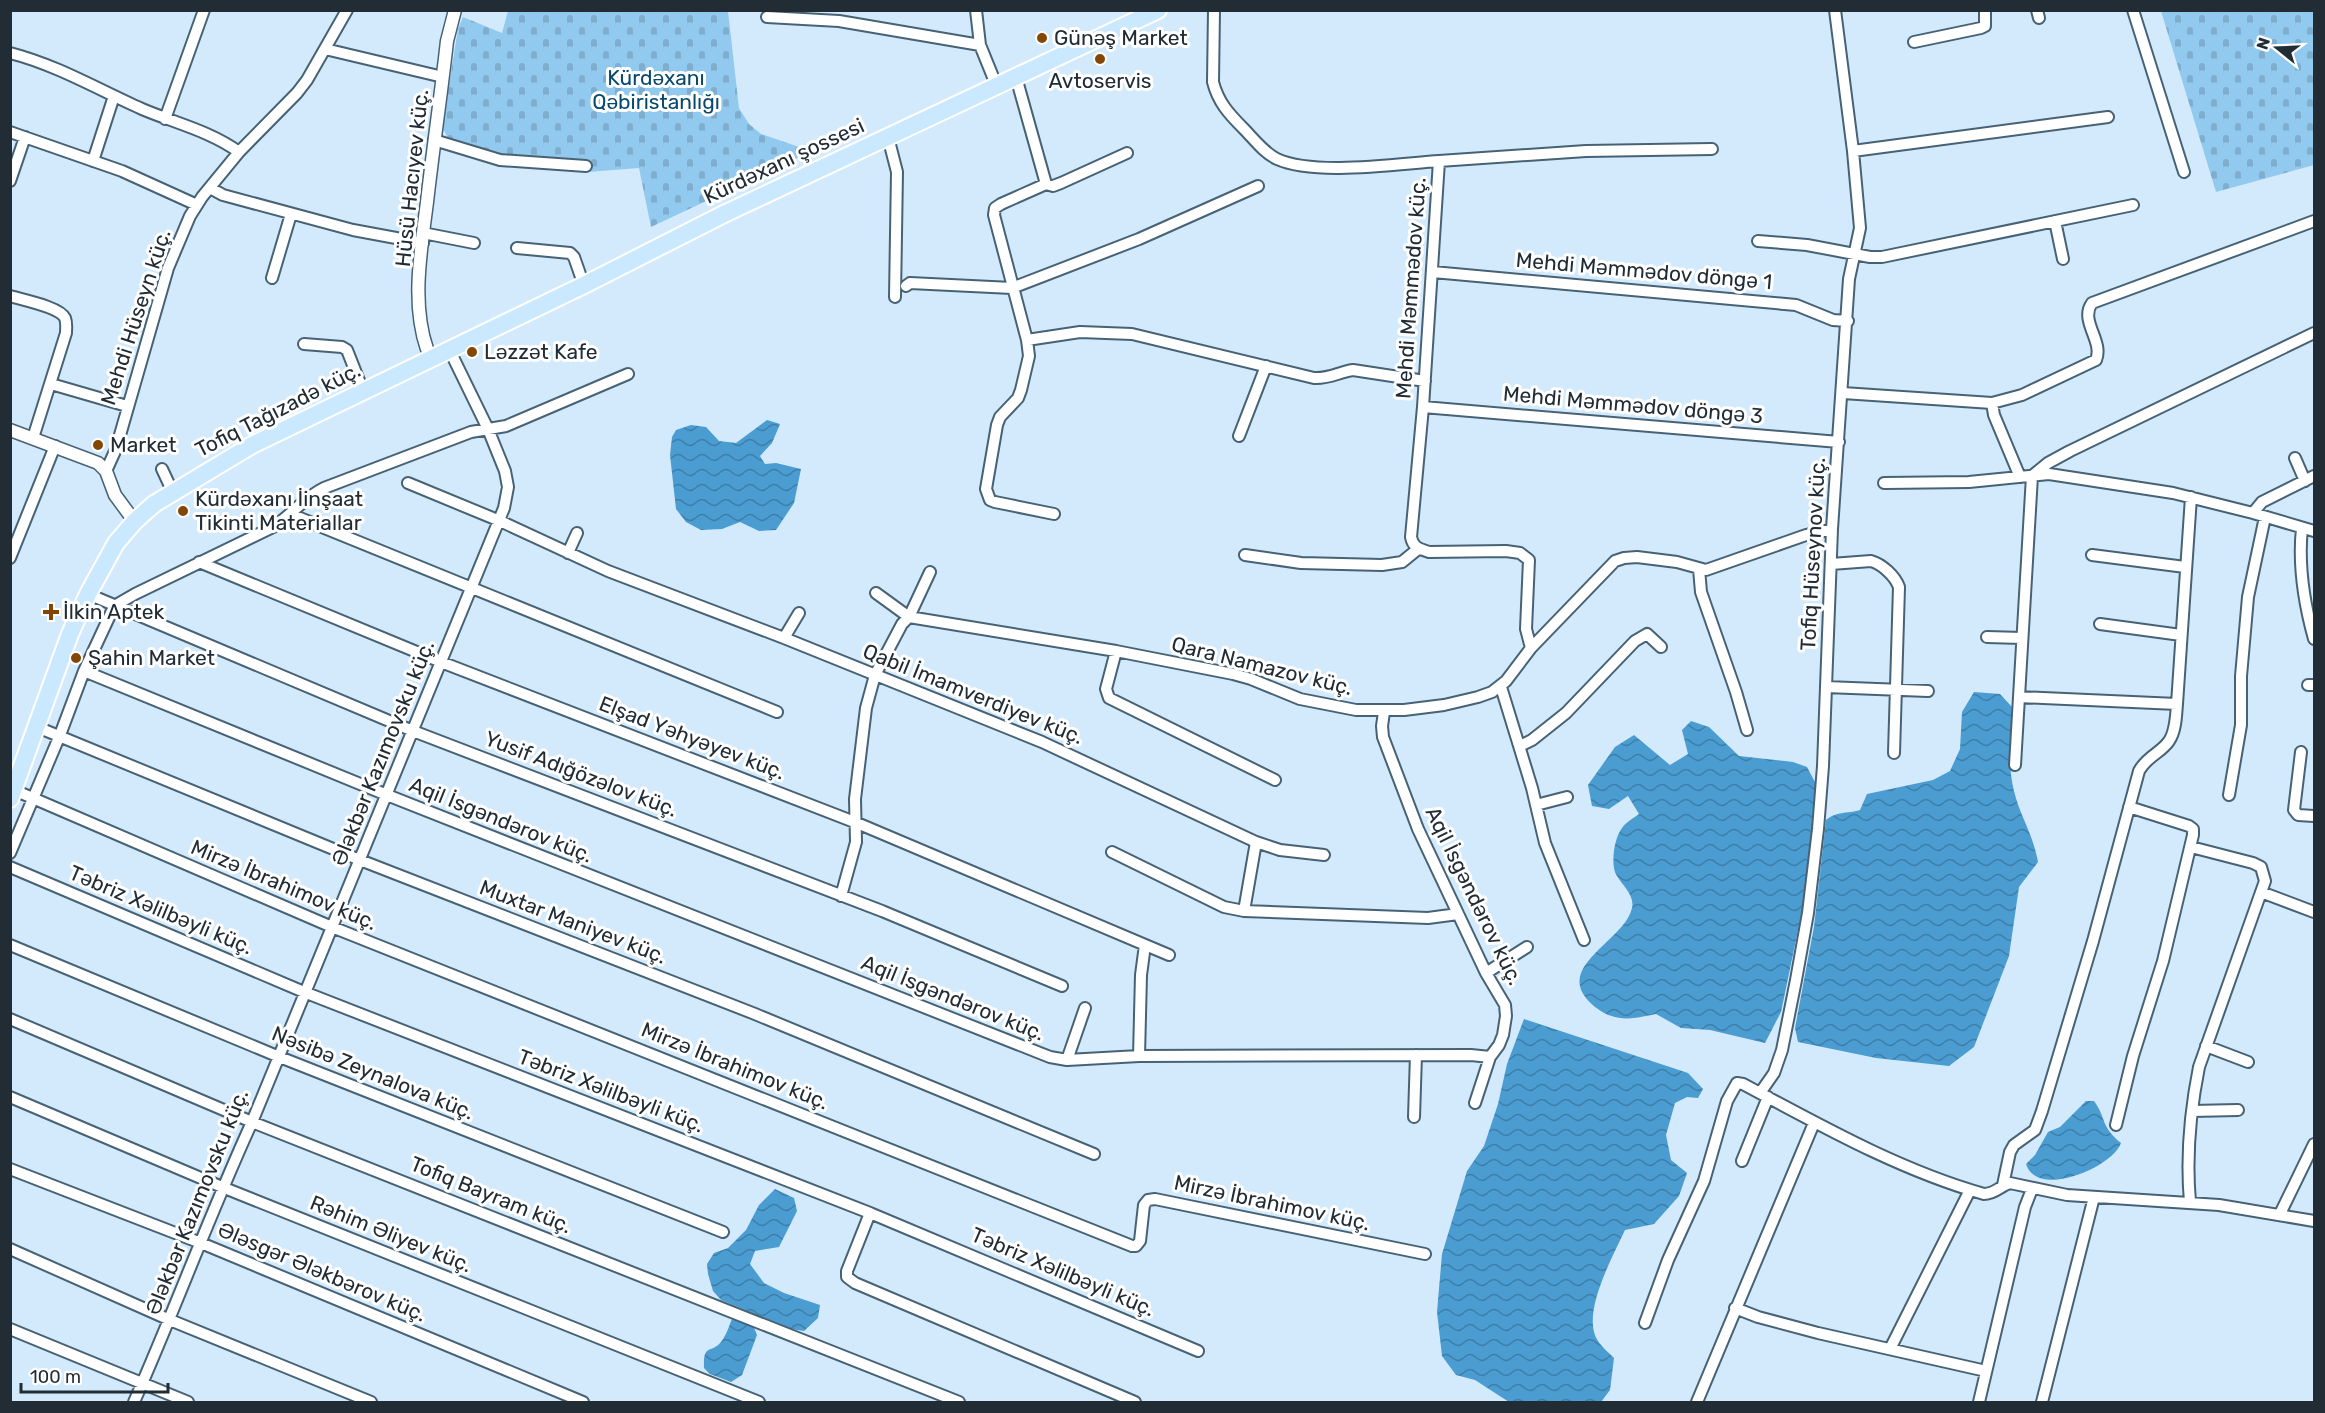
<svg xmlns="http://www.w3.org/2000/svg" width="2325" height="1413" viewBox="0 0 2325 1413" font-family="Rubik,sans-serif">
	<style>
		.cemetery { fill: url(#cemetery-stones) }
		.water { fill: url(#water-waves) }
		.lines { fill: none; stroke-linecap: round; stroke-linejoin: round }
		.minor-casing { stroke: #476275; stroke-width: 14 }
		.tertiary-casing { stroke: #476275; stroke-width: 15 }
		.primary-casing { stroke: #fff; stroke-width: 20 }
		.minor { stroke: #fff; stroke-width: 10 }
		.tertiary { stroke: #fff; stroke-width: 12 }
		.primary { stroke: #cbe9fe; stroke-width: 16 }
		.poi-dot { fill: #844703; stroke: #fff; stroke-width: 2 }
		.labels { text-anchor: middle; stroke-width: 6; stroke-linejoin: round; paint-order: stroke }
		.poi-label { font-size: 21px; fill: #212c35; stroke: #fff; text-anchor: start }
		.park-label { font-size: 21px; fill: #06496d; stroke: #fff }
		.street-label { font-size: 21px; fill: #212c35; stroke: #fff }
	</style>
	<defs>
		<pattern id="cemetery-stones" width="16" height="16" patternUnits="userSpaceOnUse" patternTransform="scale(1.5)"><rect width="16" height="16" fill="#92c9ef"/><path d="M2 7V4a2 2 0 0 1 4 0v3zM10 15v-3a2 2 0 0 1 4 0v3z" fill="#7eadce"/></pattern>
		<pattern id="water-waves" width="16" height="10" patternUnits="userSpaceOnUse" patternTransform="scale(1.5)"><rect width="16" height="10" fill="#4a9cd1"/><path d="M0 5q4-4 8 0t8 0" fill="none" stroke="#3d7faa"/></pattern>
	</defs>
	<rect width="100%" height="100%" fill="#d2eafc"/>
	<path class="cemetery" d="M 508,11 L 728,11 L 739,108 L 749,124 L 761,134 L 802,148 L 802,156 L 651,227 L 639,168 L 588,172 L 588,161 L 516,158 L 486,153 L 449,140 L 442,127 L 458,29 L 463,17 L 502,33 Z
		M 2161,11 L 2314,11 L 2314,165 L 2216,192 Z"/>
	<path class="water" d="M 767,420 L 780,424 L 772,443 L 760,456 L 765,464 L 776,463 L 801,469 L 794,503 L 776,530 L 759,531 L 740,522 L 722,529 L 701,530 L 686,522 L 676,509 L 670,455 L 672,437 L 676,430 L 691,425 L 706,427 L 719,441 L 736,443 Z
		M 1974,692 L 2000,694 L 2012,707 C 2011,735 2007,764 2014,791 C 2020,816 2033,834 2038,862 L 2019,887 L 2009,956 L 1974,1047 L 1949,1066 L 1876,1058 L 1798,1042 L 1795,1028 L 1814,927 L 1826,820 C 1837,811 1846,814 1860,810 L 1867,794 L 1933,780 L 1950,771 L 1960,749 L 1962,712 Z
		M 1691,721 L 1709,727 L 1739,756 L 1793,762 L 1807,767 L 1816,784 L 1807,887 L 1781,1012 L 1765,1043 L 1710,1030 L 1681,1028 L 1656,1014 C 1632,1019 1616,1023 1595,1007 C 1547,968 1625,942 1632,908 C 1635,896 1623,886 1617,876 C 1610,866 1614,838 1622,828 C 1626,822 1634,818 1639,814 L 1628,796 L 1609,809 L 1592,806 L 1588,785 L 1615,747 L 1634,735 L 1670,765 L 1688,754 L 1682,730 Z
		M 1524,1019 L 1688,1073 L 1703,1089 L 1698,1098 L 1687,1097 L 1675,1103 L 1666,1135 L 1671,1160 L 1687,1173 L 1679,1196 L 1654,1224 L 1625,1230 C 1613,1256 1580,1315 1598,1341 C 1602,1347 1609,1353 1614,1358 L 1610,1390 L 1601,1402 L 1509,1402 L 1475,1380 L 1456,1375 L 1442,1356 L 1437,1312 L 1442,1254 L 1467,1171 L 1484,1146 L 1498,1104 L 1507,1064 Z
		M 2086,1101 L 2094,1101 C 2107,1119 2100,1126 2121,1143 C 2112,1168 2037,1199 2026,1164 L 2035,1155 L 2048,1132 L 2060,1127 Z
		M 775,1189 L 794,1198 L 797,1211 L 779,1247 L 755,1251 L 750,1264 L 764,1283 L 784,1293 L 820,1305 L 818,1318 L 804,1331 L 791,1329 L 721,1300 L 713,1291 L 708,1274 L 707,1264 L 714,1253 L 728,1248 L 746,1230 L 759,1205 Z
		M 732,1319 L 753,1325 L 757,1335 L 742,1375 L 731,1382 L 710,1374 L 704,1368 C 703,1343 711,1354 721,1342 C 726,1336 729,1326 732,1319 Z"/>
	<g class="lines">
		<defs>
			<path id="minor" d="M 976,10 L 980,45 L 993,77
				M 1214,10 L 1213,82 C 1218,102 1229,114 1243,128 C 1253,138 1264,153 1277,159 C 1314,176 1396,164 1439,161 L 1423,407 L 1411,537 C 1413,548 1420,549 1429,552 L 1506,551 L 1520,553 L 1529,560 L 1526,629 L 1531,648
				M 2037,10 L 2039,18
				M 2133,10 L 2184,172
				M 767,17 L 839,21 L 980,45
				M 1914,42 L 1981,28 L 1985,26 L 1985,10
				M 325,49 L 443,77
				M 10,53 C 57,65 99,90 142,109 C 175,123 210,131 239,152
				M 1016,77 L 1046,184 L 1001,204 L 995,208 L 994,215 L 1027,340 L 1080,332 L 1132,334 L 1314,378 C 1329,379 1339,372 1353,370 L 1425,381
				M 165,119 L 204,10
				M 10,132 L 122,171 L 197,205
				M 888,137 L 897,172 L 895,297
				M 434,140 L 500,160 L 586,166
				M 1853,151 L 2108,117
				M 93,161 L 114,96
				M 1439,161 L 1586,151 L 1712,149
				M 10,181 L 25,137
				M 1046,184 L 1053,186 L 1061,183 L 1127,153
				M 210,188 L 223,195 L 353,230 L 423,243
				M 2055,221 L 2063,259
				M 423,233 L 474,243
				M 1758,241 L 1807,245 L 1870,257 L 1882,257 L 2133,205
				M 517,248 L 570,253 L 574,257 L 581,277
				M 1433,272 L 1796,305 L 1833,320 L 1848,321
				M 272,278 L 291,214
				M 906,286 L 910,283 L 1012,288 L 1139,239 L 1258,186
				M 10,296 C 23,300 60,307 65,318 C 67,323 66,328 66,333 L 33,438
				M 1027,340 L 1029,356 L 1021,390 L 1018,398 L 1000,417 L 997,425 L 986,489 L 990,500 L 995,502 L 1054,514
				M 304,344 L 342,347 L 347,350 L 360,383
				M 51,384 L 127,406
				M 1843,393 L 1992,403 L 2022,395 L 2096,360 C 2104,341 2079,321 2092,303 L 2314,221
				M 1992,403 L 1994,415 L 2020,477
				M 1423,407 L 1839,442
				M 1239,436 L 1266,366
				M 2295,458 L 2305,481
				M 162,469 L 169,484
				M 106,471 L 116,449 L 168,268 L 190,216 L 202,197 L 239,152 L 297,93 L 307,80 L 347,10
				M 408,483 L 500,521 L 608,571 L 784,638 L 1042,742 L 1256,842 L 1244,911 L 1428,918 L 1458,914
				M 1884,483 L 1969,482 L 2049,474 L 2173,493 L 2253,513 L 2314,531
				M 2253,513 L 2262,502 L 2314,476
				M 290,514 L 777,712
				M 2302,528 C 2298,565 2304,603 2314,639
				M 568,553 L 577,533
				M 1245,555 L 1301,563 L 1382,565 L 1402,562 L 1418,549
				M 2092,555 L 2185,567
				M 10,558 L 55,446
				M 199,562 L 441,662 L 857,823 L 1169,955
				M 1831,564 L 1871,561 C 1882,564 1895,576 1899,587 L 1894,753
				M 1699,569 L 1701,592 L 1736,692 L 1747,730
				M 876,593 L 909,617 L 930,572
				M 88,594 L 413,731 L 882,911 L 1062,986
				M 2100,624 L 2181,635
				M 1987,637 L 2022,638
				M 784,638 L 799,613
				M 1116,651 L 1106,689 L 1109,698 L 1275,780
				M 84,671 L 387,795 L 1050,1057 L 1067,1060 L 1139,1056 L 1471,1055 L 1490,1057 L 1499,1045 L 1503,1035 L 1506,1016 L 1505,1005 L 1486,973 L 1418,829 L 1383,737 L 1382,726 L 1384,712
				M 2308,685 L 2314,685
				M 1501,687 L 1532,788 L 1545,843 L 1584,940
				M 1826,687 L 1928,691
				M 2019,697 L 2177,704
				M 37,727 L 360,860 L 755,1014 L 1094,1154
				M 1520,746 L 1532,740 L 1566,713 L 1635,641 L 1647,634 L 1661,647
				M 2301,752 L 2294,810 L 2298,815 L 2314,816
				M 2015,765 L 2032,476 L 2048,463 L 2070,451 L 2314,333
				M 14,790 L 332,927 L 1132,1246 L 1136,1246 L 1140,1241 L 1144,1205 L 1148,1200 L 1155,1199 L 1425,1254
				M 2229,795 L 2241,725 L 2241,676 L 2248,597 L 2265,517
				M 1536,805 L 1567,797
				M 1256,842 L 1280,850 L 1324,855
				M 1112,852 L 1224,907 L 1244,911
				M 10,853 L 60,735 L 84,671 L 111,613 L 116,605 L 135,594 L 273,527 C 291,516 303,498 324,488 L 471,432 L 506,426 L 628,374
				M 10,867 L 304,992 L 870,1213 L 1198,1351
				M 2261,892 L 2314,912
				M 841,896 L 856,842 L 855,799 L 866,708 L 875,675 L 902,624 L 909,617 L 1116,651 L 1233,674 L 1251,679 L 1300,699 L 1356,710 L 1404,710 L 1444,705 L 1478,697 L 1492,692 L 1506,681 L 1531,648 L 1615,561 L 1624,558 L 1637,557 L 1677,562 L 1706,570 L 1806,535 L 1832,529
				M 10,945 L 277,1056 L 723,1232
				M 1486,973 L 1527,947
				M 10,1019 L 252,1122 L 959,1402
				M 2206,1046 L 2248,1062
				M 1139,1056 L 1141,975 L 1145,945
				M 1067,1060 L 1085,1008
				M 1760,1093 L 1774,1073 L 1782,1050 L 1796,980 L 1808,913 L 1818,829 L 1823,766 L 1832,529 L 1849,279 L 1860,228 L 1853,151 L 1835,10
				M 10,1097 L 222,1187 L 759,1402
				M 1475,1103 L 1490,1057
				M 2192,1111 L 2238,1110
				M 1414,1117 L 1416,1055
				M 2116,1125 L 2133,1056 L 2163,961 L 2193,835 L 2193,829 L 2189,826 L 2129,807
				M 1742,1161 L 1768,1097
				M 10,1169 L 201,1243 L 583,1402
				M 2003,1185 L 2010,1152 L 2014,1145 L 2035,1130 L 2042,1111 L 2093,941 L 2139,771 C 2147,756 2161,753 2169,741 C 2176,731 2176,715 2177,704 L 2191,497
				M 2190,1202 C 2186,1157 2190,1112 2199,1067 L 2265,881 L 2261,867 L 2253,863 L 2191,847
				M 870,1213 L 847,1271 L 847,1277 L 855,1283 L 1135,1402
				M 2280,1214 L 2314,1144
				M 10,1249 L 170,1320 L 371,1402
				M 1735,1308 L 1758,1317 L 1818,1333 L 1986,1371
				M 1645,1323 L 1668,1260 L 1704,1181 L 1727,1101 L 1737,1083 L 1743,1084 C 1820,1125 1899,1170 1984,1194 C 1995,1194 2000,1186 2010,1183 L 2067,1195 L 2219,1205 L 2314,1221
				M 10,1329 L 188,1402
				M 1890,1349 L 1970,1190
				M 134,1402 C 175,1309 210,1214 252,1122 L 504,508 L 508,487 L 505,471 L 488,429 L 449,349
				M 1697,1402 L 1814,1123
				M 1979,1402 L 2025,1207 L 2032,1189
				M 2042,1402 L 2094,1197"/>
			<path id="tertiary" d="M 427,349 C 411,303 421,250 427,202 C 433,149 441,95 447,41 L 455,10
				M 10,430 L 98,463 L 106,471 L 115,495 L 129,514"/>
			<path id="primary" d="M 10,799 L 70,634 L 88,594 L 116,543 L 135,521 L 154,504 L 252,445 L 584,285 L 724,214 L 1158,10"/>
		</defs>
		<use href="#minor" class="minor-casing"/>
		<use href="#tertiary" class="tertiary-casing"/>
		<use href="#primary" class="primary-casing"/>
		<use href="#minor" class="minor"/>
		<use href="#tertiary" class="tertiary"/>
		<use href="#primary" class="primary"/>
	</g>
	<g class="poi-dot">
		<circle cx="1042" cy="38" r="6"/>
		<circle cx="1100" cy="59" r="6"/>
		<circle cx="472" cy="352" r="6"/>
		<circle cx="98" cy="445" r="6"/>
		<circle cx="183" cy="511" r="6"/>
		<path d="M48 603h6v6h6v6h-6v6h-6v-6h-6v-6h6z"/>
		<circle cx="76" cy="658" r="6"/>
	</g>
	<g class="labels">
		<g class="poi-label">
			<text x="1054" y="45">Günəş Market</text>
			<text x="1100" y="88" text-anchor="middle">Avtoservis</text>
			<text x="484" y="359">Ləzzət Kafe</text>
			<text x="110" y="452">Market</text>
			<text x="195" y="506">Kürdəxanı İinşaat<tspan x="195" dy="24">Tikinti Materiallar</tspan></text>
			<text x="63" y="619">İlkin Aptek</text>
			<text x="88" y="665">Şahin Market</text>
		</g>
		<g class="park-label">
			<text x="656" y="85">Kürdəxanı<tspan x="656" dy="24">Qəbiristanlığı</tspan></text>
		</g>
		<g class="street-label">
			<text transform="translate(784 161) rotate(-25)" y="7">Kürdəxanı şossesi</text>
			<text transform="translate(412 178) rotate(-84)" y="7">Hüsü Hacıyev küç.</text>
			<text transform="translate(1644 271) rotate(5)" y="7">Mehdi Məmmədov döngə 1</text>
			<text transform="translate(1411 288) rotate(-86)" y="7">Mehdi Məmmədov küç.</text>
			<text transform="translate(136 317) rotate(-72)" y="7">Mehdi Hüseyn küç.</text>
			<text transform="translate(1633 405) rotate(5)" y="7">Mehdi Məmmədov döngə 3</text>
			<text transform="translate(278 410) rotate(-27)" y="7">Tofiq Tağızadə küç.</text>
			<text transform="translate(1813 554) rotate(-87)" y="7">Tofiq Hüseynov küç.</text>
			<text transform="translate(1262 666) rotate(14)" y="7">Qara Namazov küç.</text>
			<text transform="translate(973 694) rotate(22)" y="7">Qabil İmamverdiyev küç.</text>
			<text transform="translate(692 738) rotate(21)" y="7">Elşad Yəhyəyev küç.</text>
			<text transform="translate(383 753) rotate(-68)" y="7">Ələkbər Kazımovsku küç.</text>
			<text transform="translate(581 774) rotate(21)" y="7">Yusif Adığözəlov küç.</text>
			<text transform="translate(501 820) rotate(22)" y="7">Aqil İsgəndərov küç.</text>
			<text transform="translate(284 885) rotate(23)" y="7">Mirzə İbrahimov küç.</text>
			<text transform="translate(1474 896) rotate(64)" y="7">Aqil İsgəndərov küç.</text>
			<text transform="translate(161 910) rotate(23)" y="7">Təbriz Xəlilbəyli küç.</text>
			<text transform="translate(573 922) rotate(21)" y="7">Muxtar Maniyev küç.</text>
			<text transform="translate(953 998) rotate(22)" y="7">Aqil İsgəndərov küç.</text>
			<text transform="translate(735 1066) rotate(22)" y="7">Mirzə İbrahimov küç.</text>
			<text transform="translate(373 1073) rotate(22)" y="7">Nəsibə Zeynalova küç.</text>
			<text transform="translate(611 1091) rotate(21)" y="7">Təbriz Xəlilbəyli küç.</text>
			<text transform="translate(491 1195) rotate(22)" y="7">Tofiq Bayram küç.</text>
			<text transform="translate(197 1202) rotate(-68)" y="7">Ələkbər Kazımovsku küç.</text>
			<text transform="translate(1272 1203) rotate(12)" y="7">Mirzə İbrahimov küç.</text>
			<text transform="translate(391 1234) rotate(22)" y="7">Rəhim Əliyev küç.</text>
			<text transform="translate(322 1272) rotate(23)" y="7">Ələsgər Ələkbərov küç.</text>
			<text transform="translate(1063 1272) rotate(23)" y="7">Təbriz Xəlilbəyli küç.</text>
		</g>
	</g>
	<rect width="2325" height="1413" fill="none" stroke="#212c35" stroke-width="24"/>
	<g transform="translate(2277 48) rotate(288)" stroke="#ffffff" stroke-width="4.5" paint-order="stroke">
	<path d="M0-4.5L10 22L0 15L-10 22Z" fill="#212c35"/>
	<text y="-9" font-size="16" font-weight="bold" text-anchor="middle" fill="#212c35">N</text>
	</g>
	<path d="M21 1383v9h147v-9" fill="none" stroke="#212c35" stroke-width="3"/>
	<text x="30" y="1383" font-size="18" fill="#212c35" stroke="#ffffff" stroke-width="4.5" paint-order="stroke">100 m</text>
</svg>
